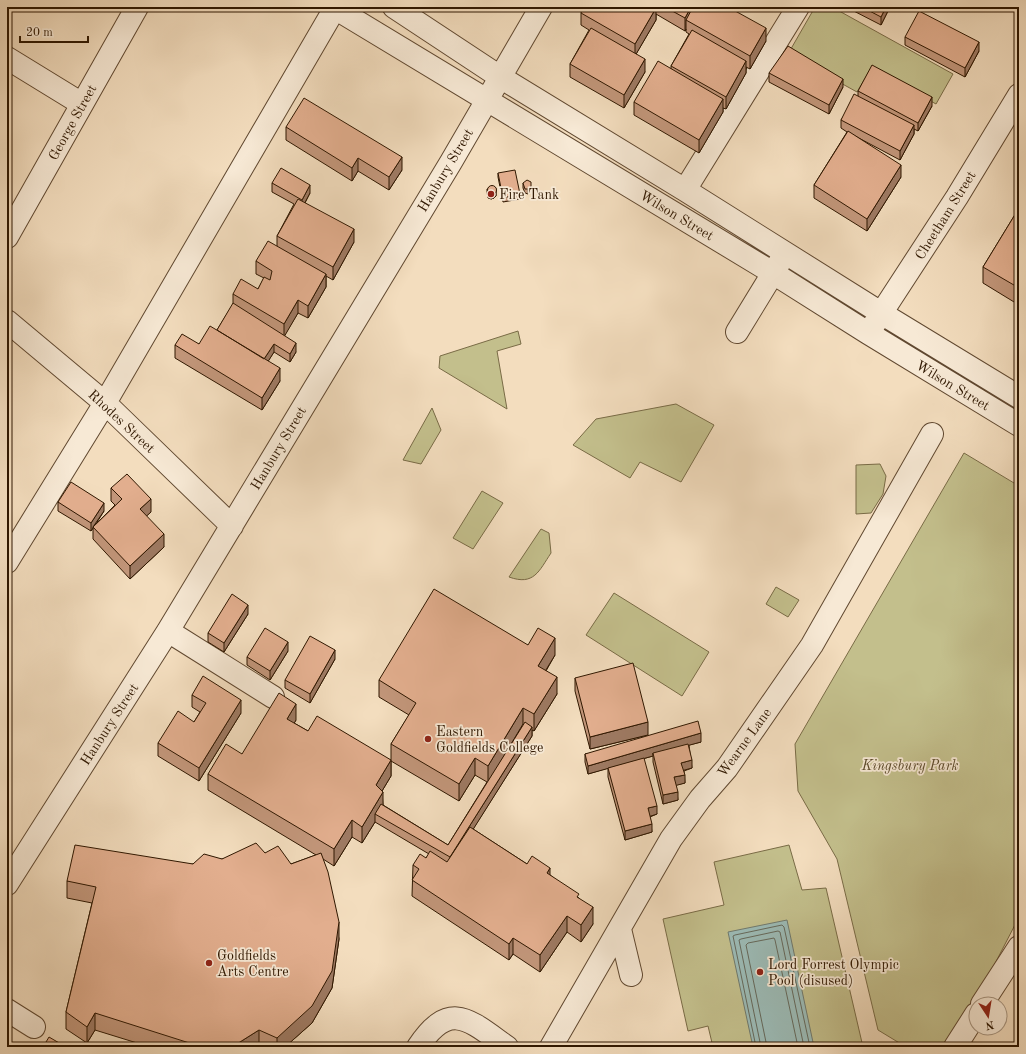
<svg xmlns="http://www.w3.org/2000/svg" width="1026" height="1054" viewBox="0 0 1026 1054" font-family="'Old Standard TT',serif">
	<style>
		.green { fill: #c3bf8c; stroke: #796b46 }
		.water { fill: #9cbbb6; stroke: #70796d }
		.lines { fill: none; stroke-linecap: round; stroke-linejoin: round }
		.shore { stroke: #66695b; stroke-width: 1 }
		.minor-casing { stroke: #604830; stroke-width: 24 }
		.minor { stroke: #f7e9d5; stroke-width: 22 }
		.wall { fill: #c2967a; stroke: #2f1700; fill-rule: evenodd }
		.shaded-wall { fill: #9e7a63; stroke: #2f1700 }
		.building { fill: #e2ae8e; stroke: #2f1700 }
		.poi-dot { fill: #8f2418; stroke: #f7e9d5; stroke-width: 1.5 }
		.labels { text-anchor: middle; stroke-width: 3.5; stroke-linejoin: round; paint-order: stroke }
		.street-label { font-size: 14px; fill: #2f1700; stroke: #f7e9d5 }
		.poi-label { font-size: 14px; fill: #2f1700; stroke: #f7e9d5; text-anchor: start }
		.park-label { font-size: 14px; font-style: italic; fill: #5b492a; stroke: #f7e9d5 }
	</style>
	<rect width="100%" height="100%" fill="#f3ddbe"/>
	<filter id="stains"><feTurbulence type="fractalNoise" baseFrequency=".005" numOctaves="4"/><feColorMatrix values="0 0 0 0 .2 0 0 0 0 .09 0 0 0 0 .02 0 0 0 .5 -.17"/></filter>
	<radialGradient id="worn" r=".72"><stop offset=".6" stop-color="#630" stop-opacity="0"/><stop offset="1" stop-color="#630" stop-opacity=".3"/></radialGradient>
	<path class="green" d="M 815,7 L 832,7 L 953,74 L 936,104 L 871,68 L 857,92 L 788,54 Z
		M 518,331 L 521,344 L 497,351 L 507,409 L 439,368 L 440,356 Z
		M 676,404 L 714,425 L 681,482 L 640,462 L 630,478 L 573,445 L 596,419 Z
		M 432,408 L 441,430 L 421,464 L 403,460 Z
		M 964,453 L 1019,486 L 1019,917 L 952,1047 L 906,1047 L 878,1030 L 837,859 L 798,791 L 795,744 Z
		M 880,464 L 886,476 L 883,494 L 871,513 L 856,514 L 856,465 Z
		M 482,491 L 503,503 L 473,549 L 453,538 Z
		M 541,529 L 549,533 L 551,553 C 539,571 534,586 509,577 Z
		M 776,587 L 799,600 L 788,617 L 766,604 Z
		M 614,593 L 709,652 L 682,696 L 586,635 Z
		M 789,845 L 802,890 L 826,888 L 863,1047 L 713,1047 L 708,1026 L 688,1031 L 663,919 L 724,905 L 714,862 Z"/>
	<path class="water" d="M 787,920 L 814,1047 L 753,1047 L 728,932 Z"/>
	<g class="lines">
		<path class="shore" d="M 756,1047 L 733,936 L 735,935 L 782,925 L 784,927 L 810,1047
			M 761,1047 L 739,940 L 741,939 L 778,931 L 780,932 L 804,1047
			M 767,1047 L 746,945 L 748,943 L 774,938 L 775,940 L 798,1047"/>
		<defs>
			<path id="minor" d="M 333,7 L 773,273 L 868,333 L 1019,425
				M 394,7 L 500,77 L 685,190 L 881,313 L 1019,397
				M 7,58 L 82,104
				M 685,190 L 798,7
				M 7,237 L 137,7
				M 7,321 L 105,403 L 232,526
				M 873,326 L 957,197 L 1019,95
				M 737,332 L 781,260
				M 7,562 L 105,403 L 335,8
				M 168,631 L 273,697
				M 7,884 L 168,631 L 451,162 L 541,7
				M 620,929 L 631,975
				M 982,1004 L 1019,947
				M 7,1010 L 34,1027
				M 418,1047 C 450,999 469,1020 507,1047
				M 551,1047 L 671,839 L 700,799 L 727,768 L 812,645 L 932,434
				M 955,1047 L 976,1014"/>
		</defs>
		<use href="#minor" class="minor-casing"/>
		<use href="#minor" class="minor"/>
	</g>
	<path class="wall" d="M 584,7 L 728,7 L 766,41 L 750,69 L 746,67 L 746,73 L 726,109 L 723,108 L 723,112 L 699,153 L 634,115 L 634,102 L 671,69 L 671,66 L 689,34 L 686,32 L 686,29 L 685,31 L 656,14 L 656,20 L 636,54 L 645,72 L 624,108 L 570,77 L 570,64 L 589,30 L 581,25 L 581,13 Z
		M 846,7 L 890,7 L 881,25 Z
		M 905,37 L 979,51 L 965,77 L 905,45 Z
		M 769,73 L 843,87 L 829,114 L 769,82 Z
		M 858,91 L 932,106 L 918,131 L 914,129 L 914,134 L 900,160 L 855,136 L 901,177 L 867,231 L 814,198 L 814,185 L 847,132 L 841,128 L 841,120 L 858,96 Z
		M 286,127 L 402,170 L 389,190 L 358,171 L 352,181 L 286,140 Z
		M 498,173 L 520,194 L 520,199 L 503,202 L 498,177 Z
		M 272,183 L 310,193 L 305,203 L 354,242 L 333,280 L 326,276 L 326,287 L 308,318 L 298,313 L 284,336 L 296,352 L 290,362 L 274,352 L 268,361 L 280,381 L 262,410 L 175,358 L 175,345 L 199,344 L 217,330 L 233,304 L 233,294 L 258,289 L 264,278 L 256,274 L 256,261 L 277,246 L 277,236 L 294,204 L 272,192 Z
		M 523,183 L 531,191 L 528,194 L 525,193 L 523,188 Z
		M 496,188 L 496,196 L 494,198 L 491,199 L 488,198 L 487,193 L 487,189 Z
		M 1019,208 L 1019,305 L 983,283 L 983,267 Z
		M 111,488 L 151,512 L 146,516 L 164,547 L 130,579 L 93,539 L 93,528 L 91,531 L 58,511 L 58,502 L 104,511 L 96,524 L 115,505 L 111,501 Z
		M 248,614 L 224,652 L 208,642 L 208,633 Z
		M 528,645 L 555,655 L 546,671 L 557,694 L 534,731 L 532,730 L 532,736 L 473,829 L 527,864 L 550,875 L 579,898 L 593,924 L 581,942 L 567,932 L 540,972 L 513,954 L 509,960 L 412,896 L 413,865 L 426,858 L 429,854 L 375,822 L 362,843 L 352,837 L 334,866 L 323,859 L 339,939 L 332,988 L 312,1023 L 285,1047 L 260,1047 L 259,1046 L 257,1047 L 150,1047 L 95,1030 L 87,1043 L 66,1029 L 66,1012 L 92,903 L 67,898 L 67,881 L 193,864 L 222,859 L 265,853 L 291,864 L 316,855 L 208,790 L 208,774 L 242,754 L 296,720 L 294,723 L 308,731 L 391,760 L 391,744 L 409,715 L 379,697 L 379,680 ZM 391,761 L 459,801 L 475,775 L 487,782 L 448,845 L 383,805 L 382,791 L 391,776 Z
		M 288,651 L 270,680 L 247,665 L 247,657 Z
		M 335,659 L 310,703 L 285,688 L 285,680 Z
		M 575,678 L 648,735 L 590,749 L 575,691 Z
		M 192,695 L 241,713 L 199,781 L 158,756 L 158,743 L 194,722 L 200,712 L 192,707 Z
		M 701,742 L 689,745 L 692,768 L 684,771 L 685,783 L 676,785 L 678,800 L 663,804 L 653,762 L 653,756 L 635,761 L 657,814 L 650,817 L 652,832 L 625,840 L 608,777 L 608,768 L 588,774 L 585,762 L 585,754 Z"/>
	<path class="shaded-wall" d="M 691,7 L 698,7 L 686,20 L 686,29 L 685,31 L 685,18 Z
		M 886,7 L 890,7 L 881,25 L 881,17 Z
		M 656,8 L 656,20 L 635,56 L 635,44 Z
		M 766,28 L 766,41 L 750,69 L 750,56 Z
		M 979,42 L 979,51 L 965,77 L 965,68 Z
		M 645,59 L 645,72 L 624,108 L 624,95 Z
		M 746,61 L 746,73 L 726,109 L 726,97 Z
		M 843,79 L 843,87 L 829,114 L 829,105 Z
		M 932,97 L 932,106 L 918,131 L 918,123 Z
		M 723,99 L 723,112 L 699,153 L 699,140 Z
		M 914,125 L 914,134 L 900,160 L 900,151 Z
		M 402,157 L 402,170 L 389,190 L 389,177 Z
		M 358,158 L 358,171 L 352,181 L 352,168 Z
		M 901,165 L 901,177 L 867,231 L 867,219 Z
		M 310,185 L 310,193 L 302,208 L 302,200 Z
		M 531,186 L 531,191 L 528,194 L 528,189 Z
		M 496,191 L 496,196 L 494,198 L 491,199 L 491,194 Z
		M 354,229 L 354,242 L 333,280 L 333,267 Z
		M 326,274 L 326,287 L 308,318 L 308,306 Z
		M 298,300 L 298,313 L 284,337 L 284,324 Z
		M 296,343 L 296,352 L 290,362 L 290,354 Z
		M 274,344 L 274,352 L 264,368 L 264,359 Z
		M 280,368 L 280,381 L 262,410 L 262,398 Z
		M 151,499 L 151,512 L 140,522 L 140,509 Z
		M 104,503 L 104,511 L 93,527 L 93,528 L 91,531 L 91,523 Z
		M 164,534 L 164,547 L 130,579 L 130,566 Z
		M 248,605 L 248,614 L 224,652 L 224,643 Z
		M 555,638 L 555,655 L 538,683 L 538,666 Z
		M 288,642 L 288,651 L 270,680 L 270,671 Z
		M 335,650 L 335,659 L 310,703 L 310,694 Z
		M 557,677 L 557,694 L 534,731 L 534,714 Z
		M 241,700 L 241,713 L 199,781 L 199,768 Z
		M 296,704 L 296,720 L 287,736 L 287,719 Z
		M 523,708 L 523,724 L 488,783 L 488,766 Z
		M 648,722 L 648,735 L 590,749 L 590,737 Z
		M 532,727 L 532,736 L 450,866 L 450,857 Z
		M 701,733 L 701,742 L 653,755 L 653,753 L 653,756 L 588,774 L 588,766 Z
		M 475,758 L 475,775 L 459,801 L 459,784 Z
		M 391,760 L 391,776 L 376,801 L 376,785 Z
		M 692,760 L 692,768 L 681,771 L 681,763 Z
		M 685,775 L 685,783 L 674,786 L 674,777 Z
		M 383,792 L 383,809 L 375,814 L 375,822 L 362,843 L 362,827 Z
		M 678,792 L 678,800 L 663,804 L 663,795 Z
		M 657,806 L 657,814 L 648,817 L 648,808 Z
		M 352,820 L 352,837 L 334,866 L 334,849 Z
		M 652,824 L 652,832 L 625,840 L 625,831 Z
		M 550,868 L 550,884 L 547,873 Z
		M 593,907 L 593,924 L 581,942 L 581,925 Z
		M 567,916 L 567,932 L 540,972 L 540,955 Z
		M 339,922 L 339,939 L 332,988 L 312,1023 L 285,1047 L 277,1047 L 277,1038 Z
		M 513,938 L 513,954 L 509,960 L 509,944 Z
		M 95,1013 L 95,1030 L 87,1043 L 87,1027 Z
		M 259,1030 L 259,1046 L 257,1047 L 232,1047 Z"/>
	<path class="building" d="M 584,7 L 655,7 L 656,8 L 635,44 L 581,13 Z
		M 665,7 L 691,7 L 685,18 Z
		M 693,7 L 728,7 L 766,28 L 750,56 L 686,20 Z
		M 862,7 L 886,7 L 881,17 Z
		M 919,11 L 979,42 L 965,68 L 905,37 Z
		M 591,28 L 645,59 L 624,95 L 570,64 Z
		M 692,30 L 746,61 L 726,97 L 671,66 Z
		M 788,46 L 843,79 L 829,105 L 769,73 Z
		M 658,61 L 723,99 L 699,140 L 634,102 Z
		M 872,65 L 932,97 L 918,123 L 858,91 Z
		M 854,94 L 914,125 L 900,151 L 841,120 Z
		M 304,98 L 402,157 L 389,177 L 358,158 L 352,168 L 286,127 Z
		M 848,131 L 901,165 L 867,219 L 814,185 Z
		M 281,168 L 310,185 L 302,200 L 272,183 Z
		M 515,170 L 520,194 L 503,198 L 498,173 Z
		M 527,180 L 531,182 L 531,186 L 528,189 L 525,189 L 523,183 Z
		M487.5 190a4.5 4.5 0 1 1 9 0a4.5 4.5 0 1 1-9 0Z
		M 298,199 L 354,229 L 333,267 L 277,236 Z
		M 1019,208 L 1019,288 L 983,267 Z
		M 268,241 L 326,274 L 308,306 L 298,300 L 284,324 L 233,294 L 241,279 L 258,289 L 264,277 L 270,280 L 272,271 L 256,261 Z
		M 233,303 L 296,343 L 290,354 L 274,344 L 264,359 L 217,330 Z
		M 210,326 L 280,368 L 262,398 L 175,345 L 182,334 L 199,344 Z
		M 127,474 L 151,499 L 140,509 L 164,534 L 130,566 L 93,527 L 122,499 L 111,488 Z
		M 71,482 L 104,503 L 91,523 L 58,502 Z
		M 434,589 L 528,645 L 538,628 L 555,638 L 538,666 L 557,677 L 534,714 L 523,708 L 488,766 L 475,758 L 459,784 L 391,744 L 416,703 L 379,680 Z
		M 232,594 L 248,605 L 224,643 L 208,633 Z
		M 265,628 L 288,642 L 270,671 L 247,657 Z
		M 310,636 L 335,650 L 310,694 L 285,680 Z
		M 633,663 L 648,722 L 590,737 L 575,678 Z
		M 203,676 L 241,700 L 199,768 L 158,743 L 178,711 L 194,722 L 206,703 L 192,695 Z
		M 279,693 L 296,704 L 287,719 L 308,731 L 317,716 L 391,760 L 376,785 L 383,792 L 362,827 L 352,820 L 334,849 L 208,774 L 226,744 L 242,754 Z
		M 698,721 L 701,733 L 588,766 L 585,754 Z
		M 525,722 L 532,727 L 450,857 L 375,814 L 381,804 L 448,845 Z
		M 688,744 L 692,760 L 681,763 L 685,775 L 674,777 L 678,792 L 663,795 L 653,753 Z
		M 644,758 L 657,806 L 648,808 L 652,824 L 625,831 L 608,768 Z
		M 470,827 L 527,864 L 532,856 L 550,868 L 547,873 L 579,894 L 577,897 L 593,907 L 581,925 L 567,916 L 540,955 L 513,938 L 509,944 L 412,880 L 419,869 L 413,865 L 420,854 L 426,858 L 430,851 L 447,862 Z
		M 256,843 L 265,853 L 278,846 L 291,864 L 321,853 L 328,872 L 339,922 L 332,971 L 312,1006 L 277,1038 L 259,1030 L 232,1047 L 202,1047 L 95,1013 L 87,1027 L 66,1012 L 96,887 L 67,881 L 75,845 L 193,864 L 204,854 L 222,859 Z
		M 49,1037 L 66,1047 L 43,1047 Z"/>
	<g class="poi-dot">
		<circle cx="491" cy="194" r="4"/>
		<circle cx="428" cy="739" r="4"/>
		<circle cx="209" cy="963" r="4"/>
		<circle cx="760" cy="972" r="4"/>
	</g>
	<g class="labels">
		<g class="street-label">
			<text transform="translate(72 122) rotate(-61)" y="5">George Street</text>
			<text transform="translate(445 170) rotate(-59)" y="5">Hanbury Street</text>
			<text transform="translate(677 215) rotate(31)" y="5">Wilson Street</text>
			<text transform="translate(945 215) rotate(-58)" y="5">Cheetham Street</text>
			<text transform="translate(953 385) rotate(31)" y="5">Wilson Street</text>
			<text transform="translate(122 421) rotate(43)" y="5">Rhodes Street</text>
			<text transform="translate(278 448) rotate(-59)" y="5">Hanbury Street</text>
			<text transform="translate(109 724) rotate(-57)" y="5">Hanbury Street</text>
			<text transform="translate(744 742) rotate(-54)" y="5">Wearne Lane</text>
		</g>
		<g class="poi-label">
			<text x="499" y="199">Fire Tank</text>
			<text x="436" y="736">Eastern<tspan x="436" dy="16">Goldfields College</tspan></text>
			<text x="217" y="960">Goldfields<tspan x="217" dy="16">Arts Centre</tspan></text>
			<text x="768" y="969">Lord Forrest Olympic<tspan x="768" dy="16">Pool (disused)</tspan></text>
		</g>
		<g class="park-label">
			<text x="910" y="770">Kingsbury Park</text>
		</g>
	</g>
	<rect width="1026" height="1054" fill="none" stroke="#f3ddbe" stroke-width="24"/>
	<rect x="8" y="8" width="1010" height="1038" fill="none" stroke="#2f1700" stroke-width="2"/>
	<rect x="12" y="12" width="1002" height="1030" fill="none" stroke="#2f1700"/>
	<g transform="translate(988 1016) rotate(168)"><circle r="19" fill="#f7e9d5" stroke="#a79580"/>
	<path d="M0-3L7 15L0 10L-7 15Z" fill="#8f2418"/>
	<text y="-6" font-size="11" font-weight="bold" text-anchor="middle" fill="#2f1700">N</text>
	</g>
	<path d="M20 36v6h68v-6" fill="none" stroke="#2f1700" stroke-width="2"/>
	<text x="26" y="36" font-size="12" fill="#2f1700" stroke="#f7e9d5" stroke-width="3" paint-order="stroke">20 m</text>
	<rect width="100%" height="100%" filter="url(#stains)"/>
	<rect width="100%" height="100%" fill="url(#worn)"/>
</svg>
